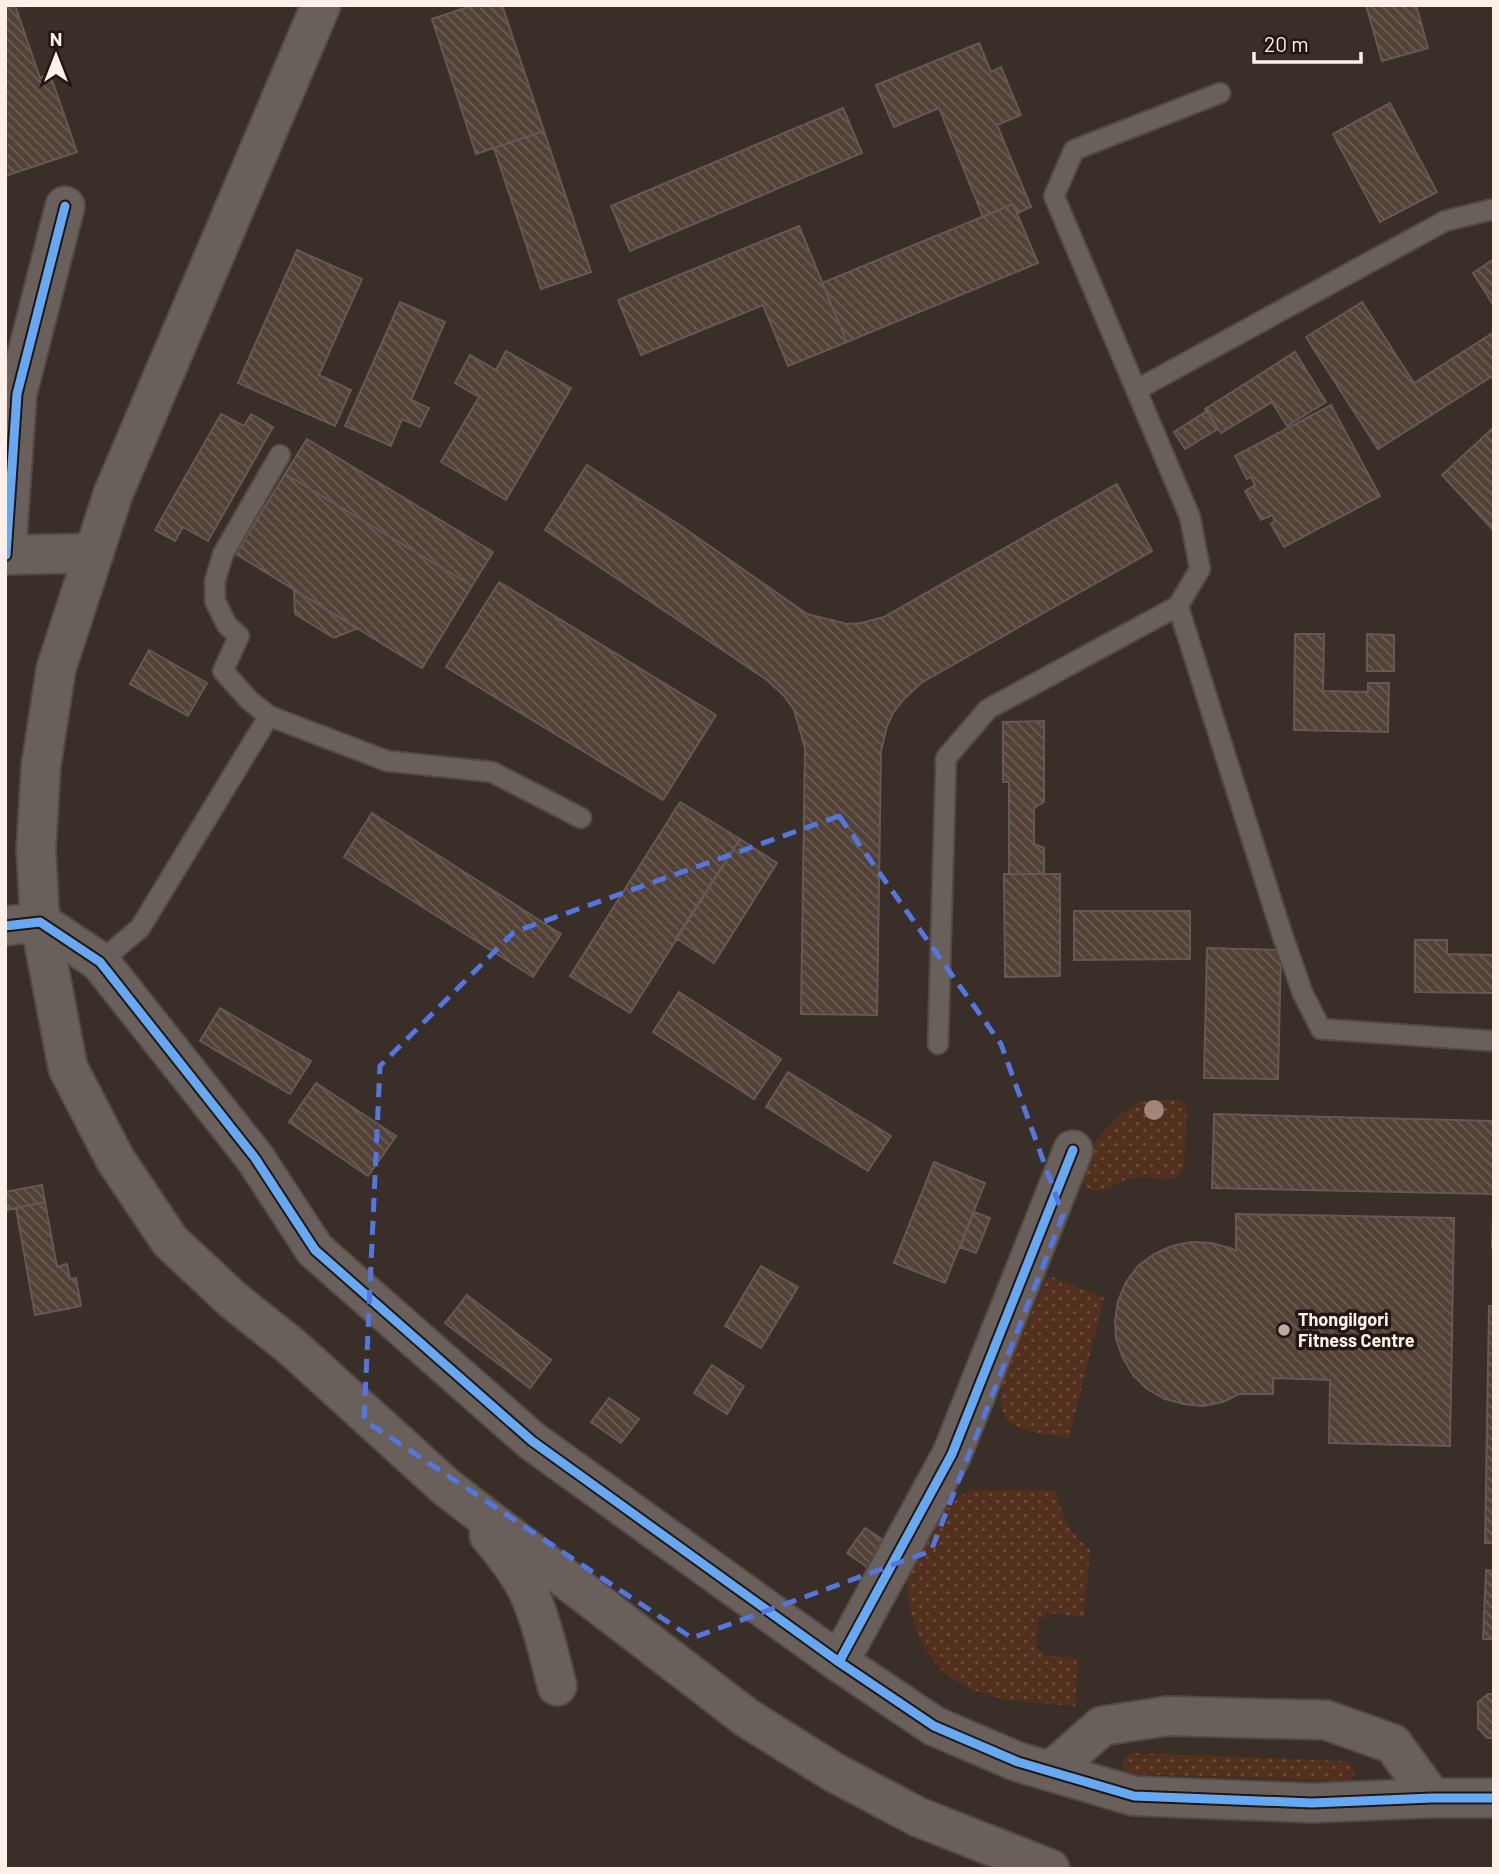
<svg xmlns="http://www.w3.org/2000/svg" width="1499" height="1874" viewBox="0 0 1499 1874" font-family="Barlow,sans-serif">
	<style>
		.grass { fill: url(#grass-dots) }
		.building { fill: url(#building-back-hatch); stroke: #635955; stroke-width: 2 }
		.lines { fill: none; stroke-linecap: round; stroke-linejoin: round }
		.service-casing { stroke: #544a45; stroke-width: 23 }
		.minor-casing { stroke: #544a45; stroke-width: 42 }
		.secondary-casing { stroke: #544a45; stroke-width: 42 }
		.service { stroke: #69605c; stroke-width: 19 }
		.minor { stroke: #69605c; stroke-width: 38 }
		.secondary { stroke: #69605c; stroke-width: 38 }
		.cycleway-casing { stroke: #201612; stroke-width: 13 }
		.cycleway { stroke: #66a8f1; stroke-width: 9 }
		.tree { fill: #a08578 }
		.marked { fill: none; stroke: #5576dc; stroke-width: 5; stroke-dasharray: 14 9; stroke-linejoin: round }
		.poi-dot { fill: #b9aca5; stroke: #201612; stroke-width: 2.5 }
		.labels { text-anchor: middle; stroke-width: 7; stroke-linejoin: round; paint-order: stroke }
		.poi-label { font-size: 18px; font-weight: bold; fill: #fef0e9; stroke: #201612; text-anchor: start }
	</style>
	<defs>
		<pattern id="grass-dots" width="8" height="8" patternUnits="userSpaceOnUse" patternTransform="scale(1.75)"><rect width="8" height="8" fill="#532f1d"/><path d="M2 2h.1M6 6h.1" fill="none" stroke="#6d4d3e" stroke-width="1.8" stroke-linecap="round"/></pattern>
		<pattern id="building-back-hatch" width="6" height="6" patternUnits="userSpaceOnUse" patternTransform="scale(1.75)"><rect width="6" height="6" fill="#524137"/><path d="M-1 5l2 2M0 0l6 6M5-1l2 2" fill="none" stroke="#6c5d54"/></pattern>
	</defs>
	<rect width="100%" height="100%" fill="#392e28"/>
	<path class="grass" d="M 1158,1100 L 1181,1100 L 1187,1109 L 1184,1168 L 1179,1176 C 1160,1183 1152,1175 1134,1178 C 1121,1179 1110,1191 1097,1191 C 1088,1191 1085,1185 1080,1178 L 1098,1137 L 1119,1116 L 1137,1103 Z
		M 1053,1277 L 1104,1298 L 1069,1438 C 1027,1430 989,1434 1004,1378 L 1046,1279 Z
		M 970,1490 L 1055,1490 C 1064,1521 1066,1528 1090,1550 L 1084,1617 L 1047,1613 L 1046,1618 L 1039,1617 L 1036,1650 L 1042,1650 L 1042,1655 L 1079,1658 L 1075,1706 C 1038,1703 999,1703 965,1686 C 931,1669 911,1632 908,1595 C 907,1584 906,1573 909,1563 C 911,1557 917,1550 920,1544 C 933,1522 948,1504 970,1490 Z
		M 1133,1753 L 1344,1761 C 1352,1764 1354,1767 1354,1775 L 1350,1780 L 1344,1781 L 1132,1774 C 1120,1769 1120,1757 1133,1753 Z"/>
	<path class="building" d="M 5,5 L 15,5 L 40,78 L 50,74 L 77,152 L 5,176 Z
		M 474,5 L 502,5 L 544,131 L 476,154 L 432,19 Z
		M 1366,5 L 1416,5 L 1428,48 L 1382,61 Z
		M 979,43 L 991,72 L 1001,67 L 1021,115 L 997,125 L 1031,207 L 1018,213 L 1013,204 L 983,217 L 939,108 L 894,127 L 876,85 Z
		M 1390,103 L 1437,192 L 1380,222 L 1333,134 Z
		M 843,108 L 862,153 L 630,251 L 611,206 Z
		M 544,131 L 591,272 L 541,289 L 494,148 Z
		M 1013,204 L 1038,263 L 847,342 L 822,283 Z
		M 799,226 L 847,342 L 788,366 L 763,305 L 641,355 L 618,300 Z
		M 297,250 L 362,279 L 319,375 L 351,390 L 335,426 L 238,383 Z
		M 1494,259 L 1494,306 L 1473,273 Z
		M 400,302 L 445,322 L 411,400 L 429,408 L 420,427 L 402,419 L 391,446 L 345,426 Z
		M 1362,302 L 1414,383 L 1494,332 L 1494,375 L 1378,449 L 1306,337 Z
		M 506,351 L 571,388 L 506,500 L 441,462 L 479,397 L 455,383 L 470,355 L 496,370 Z
		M 1295,352 L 1326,402 L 1287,426 L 1272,402 L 1221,433 L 1205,409 Z
		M 1331,405 L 1380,496 L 1284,547 L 1271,524 L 1275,521 L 1272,515 L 1261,520 L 1245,491 L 1255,485 L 1251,477 L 1247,479 L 1235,456 Z
		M 1207,411 L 1218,429 L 1185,449 L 1174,432 Z
		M 221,414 L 244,426 L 251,414 L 273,427 L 208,541 L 183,527 L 175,541 L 155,530 Z
		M 1494,427 L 1494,531 L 1442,475 Z
		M 307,439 L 493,552 L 472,586 L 285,474 Z
		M 587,465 L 681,526 L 807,614 L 847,624 L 861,623 L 884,617 L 1117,484 L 1152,551 L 921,683 L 903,700 L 893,713 L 887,726 L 881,751 L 877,1015 L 801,1014 L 805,748 L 794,710 L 785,697 L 767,680 L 545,530 Z
		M 285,474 L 472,586 L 422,668 L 236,554 Z
		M 499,582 L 716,715 L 663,800 L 446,667 Z
		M 294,590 L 358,628 L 334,638 L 295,614 Z
		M 1295,634 L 1324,634 L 1323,691 L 1368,692 L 1368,683 L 1389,683 L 1388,732 L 1294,730 Z
		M 1367,634 L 1394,635 L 1394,671 L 1367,671 Z
		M 149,650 L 207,683 L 188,716 L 130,684 Z
		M 1044,721 L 1044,802 L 1034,808 L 1034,844 L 1044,848 L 1044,874 L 1009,874 L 1009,782 L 1003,782 L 1003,722 Z
		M 680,802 L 740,839 L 630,1013 L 570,976 Z
		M 372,813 L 561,934 L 533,977 L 344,857 Z
		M 740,839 L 777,863 L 714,963 L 676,938 Z
		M 1004,874 L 1060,874 L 1060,976 L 1005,977 Z
		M 1074,911 L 1190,911 L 1190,959 L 1074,960 Z
		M 1415,940 L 1447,940 L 1447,954 L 1494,955 L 1494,993 L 1415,992 Z
		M 1207,948 L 1281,950 L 1278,1079 L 1204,1078 Z
		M 679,992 L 781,1059 L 754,1099 L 653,1032 Z
		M 220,1008 L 311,1061 L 290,1094 L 200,1041 Z
		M 788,1072 L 891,1136 L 868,1171 L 766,1107 Z
		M 316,1083 L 396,1136 L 368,1176 L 289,1122 Z
		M 1214,1114 L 1494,1121 L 1493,1194 L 1212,1188 Z
		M 934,1162 L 985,1183 L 945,1283 L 894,1263 Z
		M 1494,1184 L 1494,1248 L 1492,1248 Z
		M 42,1185 L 45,1202 L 7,1210 L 5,1192 Z
		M 45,1202 L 57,1267 L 67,1264 L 70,1279 L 76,1278 L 81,1306 L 35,1315 L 16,1208 Z
		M 974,1212 L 990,1218 L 976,1253 L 960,1247 Z
		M 1236,1214 L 1454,1218 L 1450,1446 L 1329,1443 L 1330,1380 L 1273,1378 L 1273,1394 L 1239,1394 L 1223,1402 L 1203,1406 L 1184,1404 L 1165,1399 L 1147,1389 L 1133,1375 L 1123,1358 L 1116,1339 L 1115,1320 L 1118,1301 L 1126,1282 L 1138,1266 L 1154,1254 L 1172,1246 L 1191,1242 L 1211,1243 L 1230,1248 L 1236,1251 Z
		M 761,1266 L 798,1287 L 761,1348 L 725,1326 Z
		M 467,1295 L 551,1360 L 530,1388 L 445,1323 Z
		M 1489,1306 L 1494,1306 L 1494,1543 L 1485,1543 Z
		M 712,1365 L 744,1386 L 727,1414 L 694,1393 Z
		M 609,1398 L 639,1419 L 621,1443 L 591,1422 Z
		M 865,1528 L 888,1543 L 870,1569 L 847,1553 Z
		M 1486,1570 L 1494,1571 L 1494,1639 L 1483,1639 Z
		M 1488,1694 L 1494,1694 L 1494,1738 L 1487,1738 L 1478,1728 L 1478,1702 Z"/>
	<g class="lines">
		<defs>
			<path id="service" d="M 1136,390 L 1445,221 L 1494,209
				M 280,455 L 223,554 L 215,581 L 215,601 L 227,625 L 239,636 L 223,671 L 249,700 L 269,716 L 387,761 L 492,772 L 581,818
				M 1178,606 L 1282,934 L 1303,994 L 1321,1029 L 1494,1041
				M 100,962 L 140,928 L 269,716
				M 938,1044 L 946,758 L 988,709 L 1178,606 L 1200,569 L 1190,517 L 1054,196 L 1074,150 L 1220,93"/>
			<path id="minor" d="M 5,555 L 94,553
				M 6,555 L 17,394 L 65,206
				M 5,926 L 40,922 L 100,962 L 255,1158 L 315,1250 L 532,1441 L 839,1662 L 934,1726 L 1018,1762 L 1134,1796 L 1312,1803 L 1432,1798 L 1494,1798
				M 839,1662 L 952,1454 L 1073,1150
				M 1051,1771 L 1102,1726 L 1167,1716 L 1326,1720 L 1393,1744 L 1432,1798"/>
			<path id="secondary" d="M 321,5 L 113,494 L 56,669 L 41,766 L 36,850 L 40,922 L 68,1068 L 115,1159 L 170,1241 L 233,1300 L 292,1347 L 446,1487 L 747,1718 L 835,1773 L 918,1817 L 1050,1869
				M 489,1535 C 502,1550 521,1575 529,1593 C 542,1622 549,1655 557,1686"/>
		</defs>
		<use href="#service" class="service-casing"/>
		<use href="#minor" class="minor-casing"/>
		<use href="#secondary" class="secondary-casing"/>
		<use href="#service" class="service"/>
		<use href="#minor" class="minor"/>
		<use href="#secondary" class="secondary"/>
		<defs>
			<path id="cycleway" d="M 6,555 L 17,394 L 65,206
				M 5,926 L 40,922 L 100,962 L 255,1158 L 315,1250 L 532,1441 L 839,1662 L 934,1726 L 1018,1762 L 1134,1796 L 1312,1803 L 1432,1798 L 1494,1798
				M 839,1662 L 952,1454 L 1073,1150"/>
		</defs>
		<use href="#cycleway" class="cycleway-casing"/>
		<use href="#cycleway" class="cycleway"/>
	</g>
	<circle class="tree" cx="1154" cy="1110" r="10"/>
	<path class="marked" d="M 839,816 L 1001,1044 L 1063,1215 L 931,1551 L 692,1638 L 364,1420 L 380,1066 L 514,932 Z"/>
	<circle class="poi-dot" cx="1284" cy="1330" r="7"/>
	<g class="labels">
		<g class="poi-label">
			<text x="1298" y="1326">Thongilgori<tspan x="1298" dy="21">Fitness Centre</tspan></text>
		</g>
	</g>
	<rect width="1499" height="1874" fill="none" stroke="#fef0e9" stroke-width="14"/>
	<g transform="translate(56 56)" stroke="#201612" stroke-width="5" paint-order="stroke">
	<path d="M0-5L12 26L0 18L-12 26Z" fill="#fef0e9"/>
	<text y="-10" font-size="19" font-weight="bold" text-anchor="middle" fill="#fef0e9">N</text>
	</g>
	<path d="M1254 52v10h107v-10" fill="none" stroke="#fef0e9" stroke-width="3.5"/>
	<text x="1264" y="52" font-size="21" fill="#fef0e9" stroke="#201612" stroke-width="5" paint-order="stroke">20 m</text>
</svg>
